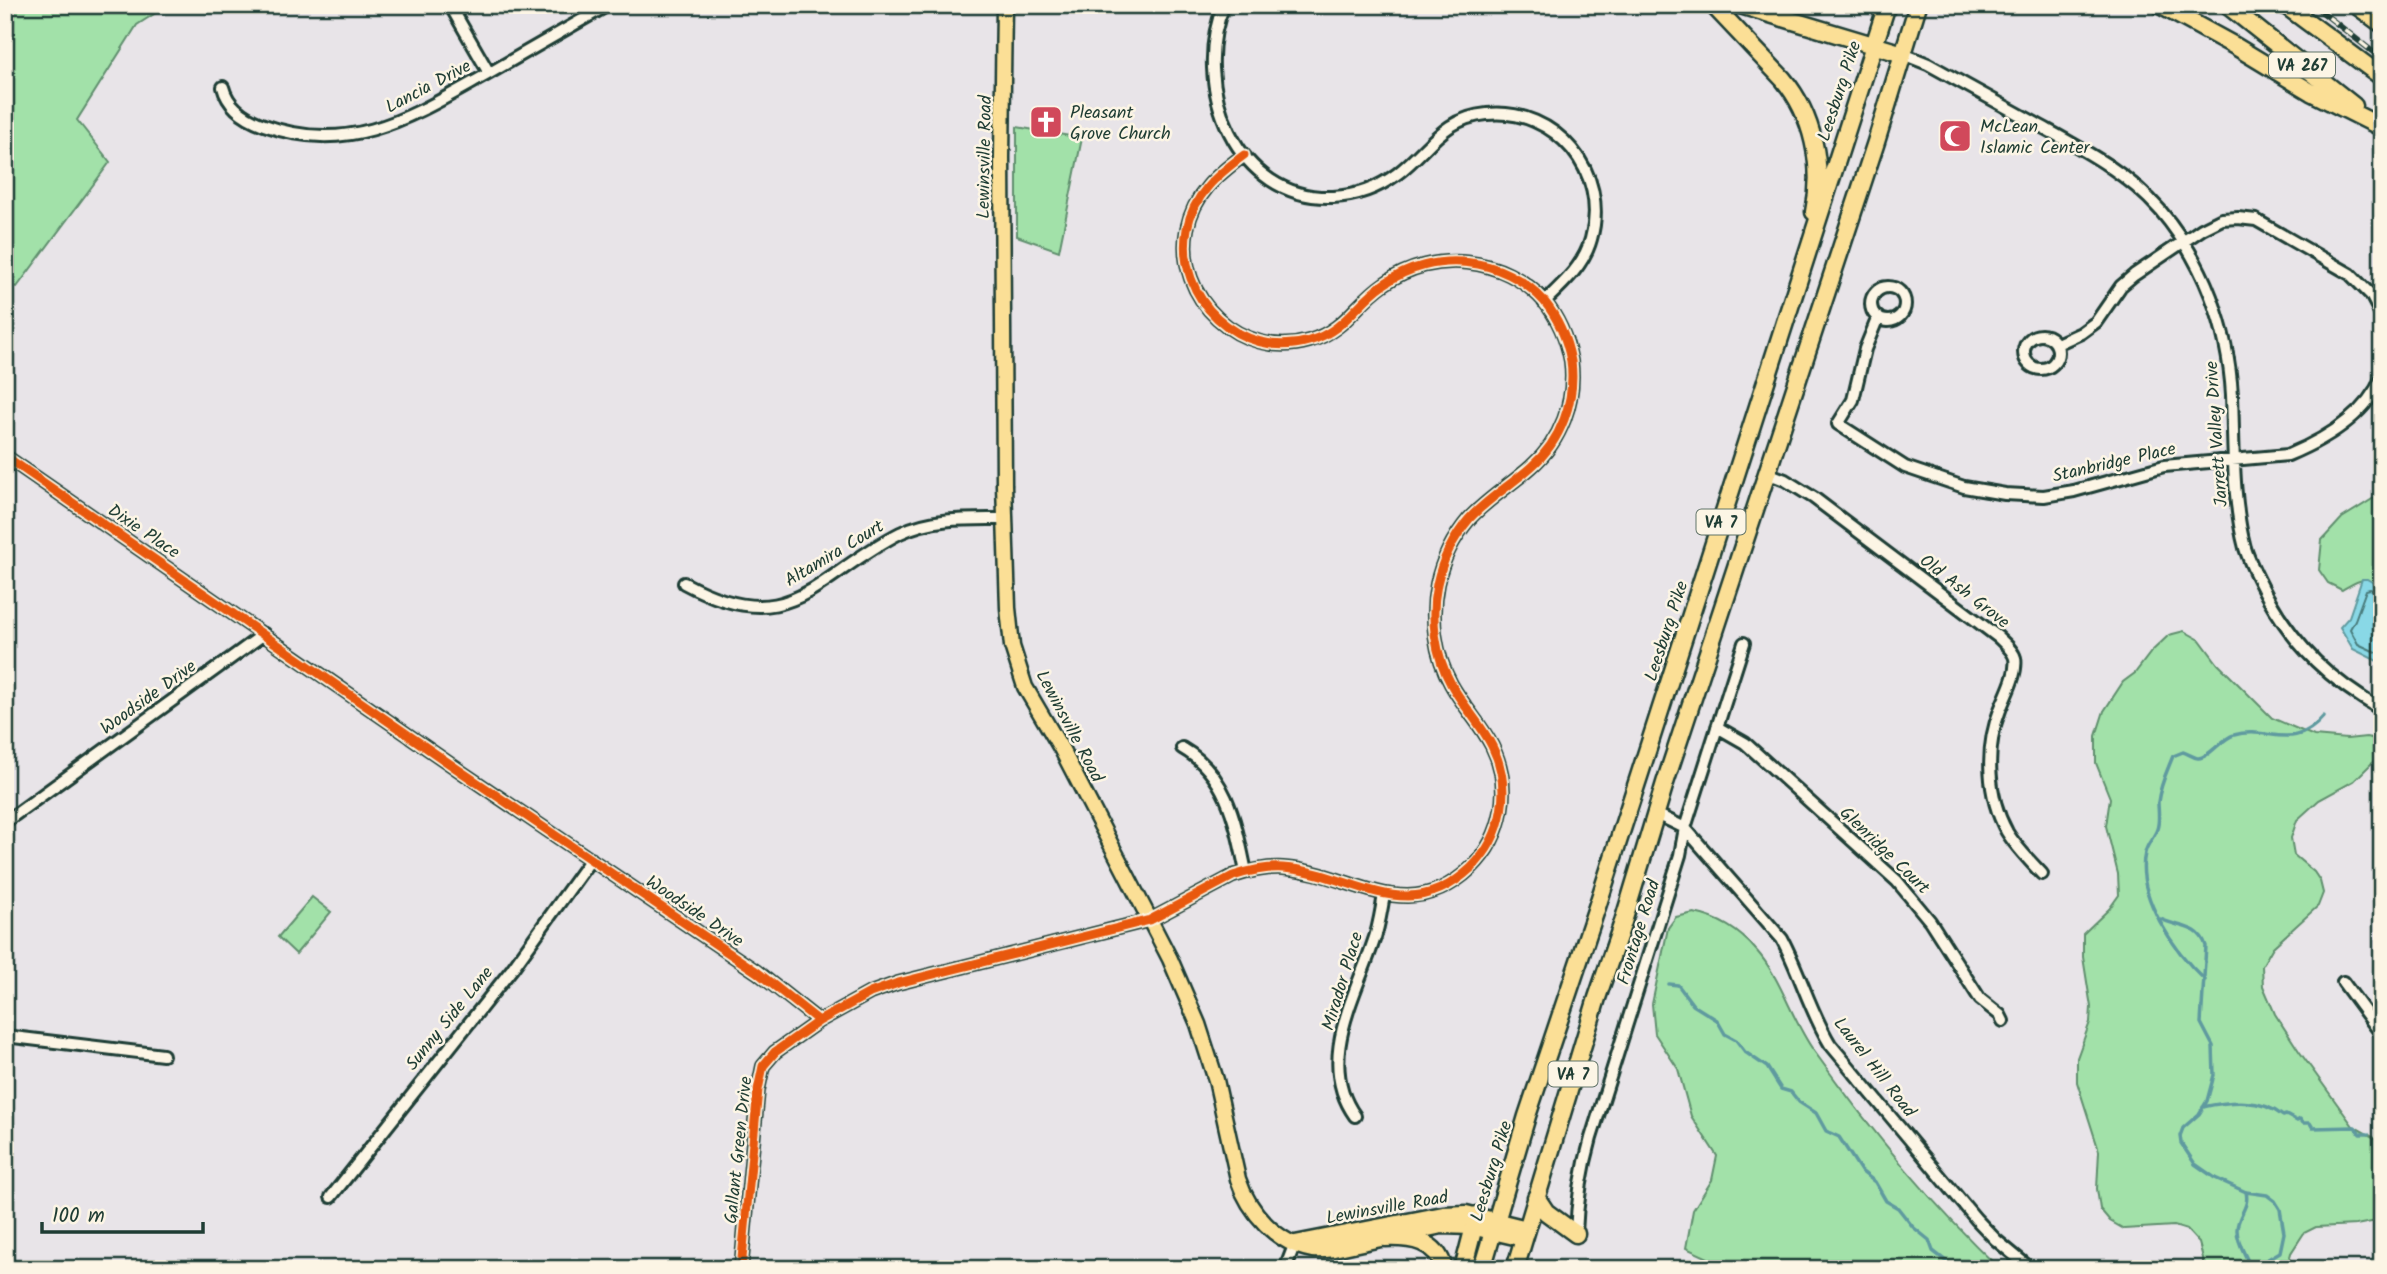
<svg xmlns="http://www.w3.org/2000/svg" width="2387" height="1274" viewBox="0 0 2387 1274" font-family="Kalam,sans-serif">
	<style>
		.green { fill: #a2e1a9; stroke: #608f6e; stroke-width: 2 }
		.water { fill: #89d8e6; stroke: #5f9a9f; stroke-width: 2 }
		.lines { fill: none; stroke-linecap: round; stroke-linejoin: round }
		.shore { stroke: #497b7b; stroke-width: 2 }
		.stream { stroke: #5f9a9f; stroke-width: 3.5 }
		.minor-casing { stroke: #1f3d34; stroke-width: 16 }
		.major-casing { stroke: #1f3d34; stroke-width: 19 }
		.highway-casing { stroke: #1f3d34; stroke-width: 21 }
		.minor { stroke: #fcf5e5; stroke-width: 10 }
		.major { stroke: #fbdf96; stroke-width: 14 }
		.highway { stroke: #fbdf96; stroke-width: 16 }
		.rail-casing { stroke: #1f3d34; stroke-width: 6 }
		.rail { stroke: #fcf5e5; stroke-width: 3.5; stroke-dasharray: 10; stroke-linecap: butt }
		.cycleway-casing { stroke: #fcf5e5; stroke-width: 13 }
		.cycleway { stroke: #e8590c; stroke-width: 9 }
		.labels { text-anchor: middle; stroke-width: 5; stroke-linejoin: round; paint-order: stroke }
		.shield { fill: #fcf5e5; stroke: #617469; stroke-width: 2 }
		.shield-label { font-size: 16px; font-weight: bold; fill: #1f3d34 }
		.street-label { font-size: 18px; fill: #1f3d34; stroke: #fcf5e5 }
		.poi-label { font-size: 18px; fill: #1f3d34; stroke: #fcf5e5; text-anchor: start }
	</style>
	<rect width="100%" height="100%" fill="#e8e4e8"/>
	<filter id="ink" filterUnits="userSpaceOnUse"><feTurbulence type="fractalNoise" baseFrequency=".0143" numOctaves="2"/><feDisplacementMap in="SourceGraphic" scale="14" xChannelSelector="R" yChannelSelector="G"/><feConvolveMatrix kernelMatrix="1 2 1 2 8 2 1 2 1" color-interpolation-filters="sRGB"/></filter>
	<g filter="url(#ink)">
		<path class="green" d="M 5,5 L 168,5 L 137,25 L 77,120 L 110,162 L 17,287 L 5,285 Z
			M 1017,127 L 1082,138 L 1059,251 L 1017,236 Z
			M 2382,493 L 2382,588 C 2362,576 2361,579 2342,590 L 2328,583 L 2319,570 L 2322,540 L 2342,518 Z
			M 2184,631 L 2200,640 L 2218,664 L 2272,718 L 2314,736 L 2347,739 L 2366,737 L 2377,739 L 2382,743 L 2381,754 L 2354,781 L 2319,800 L 2297,820 L 2291,838 L 2294,855 L 2314,872 L 2320,881 L 2323,893 L 2318,906 L 2273,947 L 2262,966 L 2263,986 L 2275,1014 L 2299,1051 L 2353,1126 L 2382,1142 L 2382,1220 L 2356,1225 L 2316,1227 L 2304,1233 L 2291,1253 L 2287,1269 L 2203,1269 L 2203,1258 L 2199,1243 L 2187,1230 L 2174,1226 L 2124,1229 L 2110,1221 L 2100,1209 L 2097,1189 L 2099,1151 L 2077,1082 L 2077,1058 L 2090,1022 L 2091,1007 L 2083,957 L 2083,934 L 2109,909 L 2119,895 L 2118,874 L 2106,826 L 2110,798 L 2096,763 L 2096,736 L 2104,711 L 2123,682 L 2135,673 L 2151,652 L 2169,635 Z
			M 312,897 L 331,912 L 296,954 L 278,937 Z
			M 1694,913 C 1720,918 1739,930 1756,950 C 1782,979 1791,1019 1814,1051 C 1869,1128 1931,1204 2000,1269 L 1732,1269 L 1686,1248 L 1693,1210 L 1712,1180 L 1717,1156 L 1691,1116 L 1678,1069 L 1655,1034 L 1652,1004 L 1668,928 L 1676,917 Z"/>
		<path class="water" d="M 2362,579 L 2367,579 L 2382,588 L 2381,663 L 2353,649 L 2340,627 L 2349,617 Z"/>
		<g class="lines">
			<path class="shore" d="M 2382,594 L 2370,589 L 2366,590 L 2355,620 L 2350,629 L 2358,644 L 2382,655"/>
			<path class="stream" d="M 2161,919 C 2178,928 2199,924 2206,946 L 2201,1023 L 2213,1046 L 2214,1075 L 2207,1101 L 2199,1114 L 2183,1128 L 2180,1136 L 2181,1143 L 2195,1164 L 2215,1178 L 2246,1192 L 2267,1195 L 2275,1201 L 2280,1209 L 2284,1233 L 2280,1252 L 2251,1269
				M 2205,980 C 2175,952 2135,895 2145,853 C 2147,843 2154,838 2157,829 C 2160,821 2158,810 2158,802 C 2160,785 2167,771 2173,756 L 2183,752 C 2187,753 2194,758 2198,758 C 2208,759 2222,738 2234,735 C 2268,725 2292,754 2324,716
				M 1669,984 L 1678,985 L 1693,1005 L 1717,1020 L 1725,1034 L 1736,1040 L 1745,1052 L 1767,1067 L 1781,1089 L 1791,1092 L 1799,1102 L 1816,1113 L 1826,1131 L 1839,1137 L 1861,1171 L 1875,1182 L 1886,1201 L 1898,1208 L 1913,1227 L 1929,1240 L 1933,1251 L 1956,1269
				M 2203,1107 C 2230,1101 2261,1098 2283,1116 L 2286,1115 L 2297,1121 L 2300,1119 L 2303,1123 L 2310,1123 L 2313,1128 L 2355,1127 L 2360,1134 L 2368,1134
				M 2246,1192 C 2250,1208 2237,1215 2237,1230 C 2237,1244 2247,1256 2251,1269"/>
			<defs>
				<path id="minor" d="M 450,5 L 489,73
					M 1224,5 C 1190,84 1236,201 1333,197 C 1356,196 1378,188 1397,174 C 1429,150 1442,118 1487,114 C 1556,107 1610,173 1591,239 C 1584,265 1564,283 1544,302
					M 1903,54 L 1928,64 C 1964,84 1999,103 2035,123 C 2080,148 2126,171 2160,210 C 2204,262 2228,327 2232,395 C 2234,445 2232,499 2245,548 C 2250,564 2259,581 2267,596 C 2296,648 2330,680 2382,710
					M 223,87 C 228,107 245,118 264,125 C 351,157 414,115 488,74 C 528,51 568,28 608,5
					M1871 304a17 17 0 1 1 34 0a17 17 0 1 1-34 0Z
					M 1878,317 L 1865,349 L 1853,400 L 1838,424 L 1905,467 L 1964,487 L 2005,494 L 2044,496 L 2074,491 L 2164,466 L 2288,455 C 2324,440 2366,415 2382,377
					M2024 352a17 17 0 1 1 34 0a17 17 0 1 1-34 0Z
					M 2057,344 L 2081,333 L 2096,322 L 2121,286 L 2134,275 L 2202,229 L 2222,219 L 2238,218 L 2256,220 L 2350,274 L 2371,295 L 2382,316
					M 5,456 L 463,773 L 757,972 L 819,1021
					M 1767,473 L 1785,480 L 1814,498 L 1998,637 C 2004,643 2013,650 2015,658 C 2018,674 2005,696 2000,710 C 1985,748 1987,796 2007,832 C 2016,847 2029,860 2042,874
					M 684,583 C 791,641 814,577 900,533 C 933,517 969,519 1005,519
					M 1717,727 L 1745,743 L 1897,881 L 1930,921 L 1980,999 L 2000,1015 L 2003,1021
					M 1182,748 C 1228,774 1236,825 1246,872
					M 1656,814 L 1685,828 L 1782,939 C 1800,973 1810,1011 1830,1044 L 1976,1219 L 1996,1240 L 2031,1269
					M 5,822 L 264,634
					M 2343,982 L 2382,1035
					M 5,1036 L 163,1055
					M 1355,1116 C 1316,1062 1355,997 1373,943 C 1379,928 1381,911 1384,895
					M 331,1197 L 512,969 L 591,859
					M 1576,1234 C 1577,1200 1582,1170 1591,1138 L 1680,855 L 1685,828 L 1744,643
					M 741,1269 L 758,1090 L 763,1066 L 775,1052 L 819,1021 L 870,993 L 898,983 L 1150,920 L 1233,876 C 1249,871 1266,867 1283,868 C 1352,872 1406,929 1471,868 C 1504,836 1512,786 1492,746 C 1481,724 1463,706 1451,684 C 1435,655 1430,618 1437,584 C 1442,561 1453,538 1469,519 C 1487,499 1511,485 1531,467 C 1561,441 1576,401 1571,361 C 1567,340 1558,318 1544,301 C 1504,256 1433,249 1384,284 C 1356,303 1345,331 1309,341 C 1241,361 1174,298 1187,229 C 1194,194 1217,175 1244,155
					M 1285,1269 L 1295,1243"/>
				<path id="major" d="M 1004,5 L 1002,157 L 1004,485 L 1008,608 L 1012,646 L 1025,687 L 1062,750 L 1121,864 L 1170,959 L 1198,1024 L 1216,1080 L 1238,1179 C 1249,1212 1276,1243 1312,1250 C 1319,1251 1327,1250 1334,1249 L 1442,1226 L 1471,1227 L 1523,1239
					M 1295,1243 L 1443,1214 L 1466,1213 L 1527,1228"/>
				<path id="highway" d="M 1713,5 L 1783,79 C 1813,115 1824,166 1814,212
					M 1740,5 L 1903,54
					M 2160,5 L 2235,46 L 2311,92 L 2377,125
					M 2227,5 L 2354,106
					M 2285,5 L 2382,77
					M 2356,5 L 2382,24
					M 1536,1197 L 1546,1212 L 1576,1234
					M 1385,1238 C 1411,1237 1437,1240 1444,1269
					M 1463,1269 L 1477,1215
					M 1482,1269 L 1527,1116 L 1597,907 L 1887,5
					M 1515,1269 L 1597,998 L 1623,922 L 1665,783 L 1876,142 L 1918,5"/>
			</defs>
			<use href="#minor" class="minor-casing"/>
			<use href="#major" class="major-casing"/>
			<use href="#highway" class="highway-casing"/>
			<use href="#minor" class="minor"/>
			<use href="#major" class="major"/>
			<use href="#highway" class="highway"/>
			<defs>
				<path id="rail" d="M 2313,5 L 2382,59"/>
			</defs>
			<use href="#rail" class="rail-casing"/>
			<use href="#rail" class="rail"/>
			<defs>
				<path id="cycleway" d="M 5,456 L 463,773 L 757,972 L 819,1021
					M 741,1269 L 758,1090 L 763,1066 L 775,1052 L 819,1021 L 870,993 L 898,983 L 1150,920 L 1233,876 C 1249,871 1266,867 1283,868 C 1352,872 1406,929 1471,868 C 1504,836 1512,786 1492,746 C 1481,724 1463,706 1451,684 C 1435,655 1430,618 1437,584 C 1442,561 1453,538 1469,519 C 1487,499 1511,485 1531,467 C 1561,441 1576,401 1571,361 C 1567,340 1558,318 1544,301 C 1504,256 1433,249 1384,284 C 1356,303 1345,331 1309,341 C 1241,361 1174,298 1187,229 C 1194,194 1217,175 1244,155"/>
			</defs>
			<use href="#cycleway" class="cycleway-casing"/>
			<use href="#cycleway" class="cycleway"/>
		</g>
	</g>
	<defs>
		<symbol id="church-square" viewBox="-11 -11 22 22"><rect x="-9" y="-9" width="18" height="18" rx="4" fill="#d1495b" stroke="#fcf5e5"/><path d="M-1.2-6h2.4v3.5h3.3v2.4h-3.3V6h-2.4V-.1h-3.3v-2.4h3.3Z" fill="#fff"/></symbol>
		<symbol id="mosque-square" viewBox="-11 -11 22 22"><rect x="-9" y="-9" width="18" height="18" rx="4" fill="#d1495b" stroke="#fcf5e5"/><path d="M3.5-4.9A6 6 0 1 0 3.5 4.9A5 5 0 1 1 3.5-4.9Z" fill="#fff"/></symbol>
	</defs>
	<g fill-rule="evenodd">
		<use href="#church-square" x="1027" y="103" width="38" height="38"/>
		<use href="#mosque-square" x="1936" y="117" width="38" height="38"/>
	</g>
	<g class="labels">
		<g class="shield">
			<rect x="2269" y="52.5" width="66" height="25" rx="5"/>
			<rect x="1696.5" y="509.5" width="49" height="25" rx="5"/>
			<rect x="1548.5" y="1061.5" width="49" height="25" rx="5"/>
		</g>
		<g class="shield-label">
			<text x="2302" y="71">VA 267</text>
			<text x="1721" y="528">VA 7</text>
			<text x="1573" y="1080">VA 7</text>
		</g>
		<g class="street-label">
			<text transform="translate(428 86) rotate(-28)" y="6">Lancia Drive</text>
			<text transform="translate(1839 91) rotate(-72)" y="6">Leesburg Pike</text>
			<text transform="translate(984 157) rotate(-89)" y="6">Lewinsville Road</text>
			<text transform="translate(2216 434) rotate(-94)" y="6">Jarrett Valley Drive</text>
			<text transform="translate(2114 462) rotate(-13)" y="6">Stanbridge Place</text>
			<text transform="translate(144 531) rotate(34)" y="6">Dixie Place</text>
			<text transform="translate(834 553) rotate(-31)" y="6">Altamira Court</text>
			<text transform="translate(1965 591) rotate(38)" y="6">Old Ash Grove</text>
			<text transform="translate(1666 631) rotate(-72)" y="6">Leesburg Pike</text>
			<text transform="translate(148 697) rotate(-36)" y="6">Woodside Drive</text>
			<text transform="translate(1070 726) rotate(62)" y="6">Lewinsville Road</text>
			<text transform="translate(1885 850) rotate(44)" y="6">Glenridge Court</text>
			<text transform="translate(695 911) rotate(34)" y="6">Woodside Drive</text>
			<text transform="translate(1638 932) rotate(-73)" y="6">Frontage Road</text>
			<text transform="translate(1342 981) rotate(-73)" y="6">Mirador Place</text>
			<text transform="translate(449 1018) rotate(-51)" y="6">Sunny Side Lane</text>
			<text transform="translate(1875 1067) rotate(52)" y="6">Laurel Hill Road</text>
			<text transform="translate(738 1150) rotate(-84)" y="6">Gallant Green Drive</text>
			<text transform="translate(1491 1171) rotate(-73)" y="6">Leesburg Pike</text>
			<text transform="translate(1387 1207) rotate(-10)" y="6">Lewinsville Road</text>
		</g>
		<g class="poi-label">
			<text x="1070" y="118">Pleasant<tspan x="1070" dy="21">Grove Church</tspan></text>
			<text x="1980" y="132">McLean<tspan x="1980" dy="21">Islamic Center</tspan></text>
		</g>
	</g>
	<rect width="2387" height="1274" fill="none" stroke="#fcf5e5" stroke-width="28"/>
	<rect x="14" y="14" width="2359" height="1246" fill="none" stroke="#1f3d34" stroke-width="2.5" filter="url(#ink)"/>
	<path d="M42 1222v10h161v-10" fill="none" stroke="#1f3d34" stroke-width="3.5"/>
	<text x="52" y="1222" font-size="21" fill="#1f3d34" stroke="#fcf5e5" stroke-width="5" paint-order="stroke">100 m</text>
</svg>
